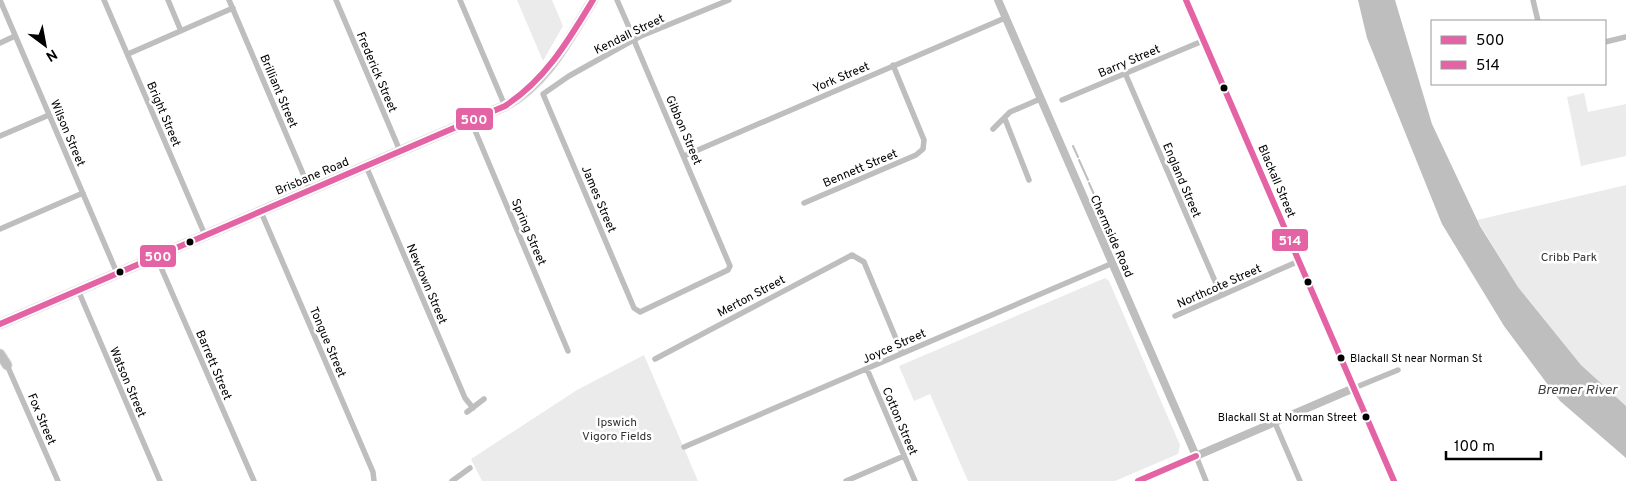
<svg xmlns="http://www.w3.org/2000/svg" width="1626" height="481" viewBox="0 0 1626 481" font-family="Overpass,sans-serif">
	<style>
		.green { fill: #ebebeb }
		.water { fill: #bebebe }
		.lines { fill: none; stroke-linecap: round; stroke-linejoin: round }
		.stream { stroke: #bebebe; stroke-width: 2 }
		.primary-casing { stroke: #dbdbdb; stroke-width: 11 }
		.minor { stroke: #bebebe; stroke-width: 5.5 }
		.tertiary { stroke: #bebebe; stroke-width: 8 }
		.primary { stroke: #bebebe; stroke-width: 9 }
		.bus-1-casing { stroke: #fff; stroke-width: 10 }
		.bus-2-casing { stroke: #fff; stroke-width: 10 }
		.bus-1 { stroke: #e463a4; stroke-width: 6 }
		.bus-2 { stroke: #e463a4; stroke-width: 6 }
		.bus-dot { fill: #000; stroke: #fff; stroke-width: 2 }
		.labels { text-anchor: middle; stroke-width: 5; stroke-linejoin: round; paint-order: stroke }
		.bus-label { font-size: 11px; fill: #000; stroke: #fff; text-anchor: start }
		.street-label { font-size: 12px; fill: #000; stroke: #fff }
		.park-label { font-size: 12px; fill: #323232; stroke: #fff }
		.water-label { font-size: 14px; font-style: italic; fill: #434343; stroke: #fff }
		.line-badge { stroke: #fff; stroke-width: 2 }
		.badge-label { font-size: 14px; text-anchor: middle; font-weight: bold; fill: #fff }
	</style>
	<rect width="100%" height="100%" fill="#fff"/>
	<path class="green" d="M 517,0 L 552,0 L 563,26 L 543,61 Z
		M 1584,93 L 1588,112 L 1626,104 L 1626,156 L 1581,166 L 1567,97 Z
		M 1626,185 L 1626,406 L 1581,365 L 1518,287 L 1477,220 Z
		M 1105,278 L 1109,281 L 1180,445 L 1178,454 L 1115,481 L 968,481 L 930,394 L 914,401 L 899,366 Z
		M 644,355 L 698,481 L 482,481 L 471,459 L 577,390 Z"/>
	<path class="water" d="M 1358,0 L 1395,0 L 1432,124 L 1480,226 L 1518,287 L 1581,365 L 1626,406 L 1626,458 L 1560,401 L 1504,326 L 1442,224 L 1367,38 Z"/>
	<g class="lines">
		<path class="stream" d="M 1073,146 L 1078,157
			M 1079,160 L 1088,180
			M 1089,183 L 1096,199
			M 1097,201 L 1105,219"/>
		<defs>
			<path id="primary" d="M 0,324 L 505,106 C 548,82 568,40 593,0
				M 0,354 L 7,365"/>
		</defs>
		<use href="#primary" class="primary-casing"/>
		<path class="minor" d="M 0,0 L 117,273
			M 104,0 L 205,235
			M 168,0 L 181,31
			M 229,0 L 310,190
			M 336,0 L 400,151
			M 460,0 L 505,106
			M 617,0 L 632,34 L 636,45 L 730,266 L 728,270 L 640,312 L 634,308 L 543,94 L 569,76 L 628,43 L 641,36 L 729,0
			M 1533,0 L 1538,21
			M 1605,42 L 1626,37
			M 0,43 L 15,36
			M 128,54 L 233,8
			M 1125,73 L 1221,295
			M 1062,100 L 1205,40
			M 1005,119 L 1029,180
			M 471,121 L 568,351
			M 993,129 L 1010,112 L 1040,99
			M 0,136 L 49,115
			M 684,156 L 1005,18
			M 366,166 L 465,398 L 473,408
			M 804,203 L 916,155 L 923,149 L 924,140 L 893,65
			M 261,212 L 373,472 L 374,481
			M 0,229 L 83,193
			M 156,256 L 254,481
			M 78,290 L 160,481
			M 1175,316 L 1299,261
			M 655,359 L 852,255 L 864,262 L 902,353
			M 7,365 L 58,481
			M 867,369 L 915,481
			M 1354,388 L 1398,370
			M 467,412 L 484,399
			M 1275,423 L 1300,481
			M 684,447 L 1113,263
			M 1196,456 L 1206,481
			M 452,481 L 470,468
			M 846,481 L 904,456"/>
		<path class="tertiary" d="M 998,0 L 1196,456
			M 1186,0 L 1394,481
			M 1138,481 L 1354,388"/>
		<use href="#primary" class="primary"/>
		<defs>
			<path id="bus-1" d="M 0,324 L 505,106 C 546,79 568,41 593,0"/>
			<path id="bus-2" d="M 1186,0 L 1394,481
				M 1138,481 L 1196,456"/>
		</defs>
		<use href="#bus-1" class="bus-1-casing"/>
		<use href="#bus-2" class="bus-2-casing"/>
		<use href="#bus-1" class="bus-1"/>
		<use href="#bus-2" class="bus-2"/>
	</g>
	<g class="bus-dot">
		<circle cx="1224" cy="88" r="4.5"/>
		<circle cx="190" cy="242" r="4.5"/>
		<circle cx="120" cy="272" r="4.5"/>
		<circle cx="1308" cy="282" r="4.5"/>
		<circle cx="1341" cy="358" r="4.5"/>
		<circle cx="1366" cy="417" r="4.5"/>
	</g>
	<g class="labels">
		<g class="bus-label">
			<text x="1350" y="362">Blackall St near Norman St</text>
			<text x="1357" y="421" text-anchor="end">Blackall St at Norman Street</text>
		</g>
		<g class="street-label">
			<text transform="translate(629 34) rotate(-26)" y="4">Kendall Street</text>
			<text transform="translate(1129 61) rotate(-23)" y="4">Barry Street</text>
			<text transform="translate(377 72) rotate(67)" y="4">Frederick Street</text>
			<text transform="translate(841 77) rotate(-23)" y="4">York Street</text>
			<text transform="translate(279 91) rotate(67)" y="4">Brilliant Street</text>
			<text transform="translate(164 114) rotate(67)" y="4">Bright Street</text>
			<text transform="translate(684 130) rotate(67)" y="4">Gibbon Street</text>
			<text transform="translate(68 133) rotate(67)" y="4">Wilson Street</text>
			<text transform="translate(860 168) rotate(-23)" y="4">Bennett Street</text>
			<text transform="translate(312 176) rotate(-23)" y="4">Brisbane Road</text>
			<text transform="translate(1182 180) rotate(67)" y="4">England Street</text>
			<text transform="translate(1277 181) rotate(67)" y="4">Blackall Street</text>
			<text transform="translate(599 199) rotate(67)" y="4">James Street</text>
			<text transform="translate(529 232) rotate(67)" y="4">Spring Street</text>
			<text transform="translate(1112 236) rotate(66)" y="4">Chermside Road</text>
			<text transform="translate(427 284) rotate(67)" y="4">Newtown Street</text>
			<text transform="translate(1219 286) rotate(-24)" y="4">Northcote Street</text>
			<text transform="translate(751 296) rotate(-28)" y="4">Merton Street</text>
			<text transform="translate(328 342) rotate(67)" y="4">Tongue Street</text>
			<text transform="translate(894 346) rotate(-24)" y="4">Joyce Street</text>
			<text transform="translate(214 365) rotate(67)" y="4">Barrett Street</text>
			<text transform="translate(128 382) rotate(67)" y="4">Watson Street</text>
			<text transform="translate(42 419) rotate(67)" y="4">Fox Street</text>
			<text transform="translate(900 421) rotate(67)" y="4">Cotton Street</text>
		</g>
		<g class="park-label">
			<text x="1569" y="261">Cribb Park</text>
			<text x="617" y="426">Ipswich<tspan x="617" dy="14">Vigoro Fields</tspan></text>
		</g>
		<g class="water-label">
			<text x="1577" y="394">Bremer River</text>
		</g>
	</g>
	<g class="line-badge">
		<rect x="455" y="107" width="39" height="24" rx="5" fill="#e463a4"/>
		<rect x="1271" y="228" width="38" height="24" rx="5" fill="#e463a4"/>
		<rect x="139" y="244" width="38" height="24" rx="5" fill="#e463a4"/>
	</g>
	<g class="badge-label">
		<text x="474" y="124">500</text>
		<text x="1290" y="245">514</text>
		<text x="158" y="261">500</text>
	</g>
	<rect x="1431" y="20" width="175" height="65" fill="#ffffff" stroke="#999999"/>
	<rect x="1441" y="36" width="25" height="8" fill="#e463a4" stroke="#999999"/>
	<text x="1476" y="45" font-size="15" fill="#000000">500</text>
	<rect x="1441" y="61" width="25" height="8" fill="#e463a4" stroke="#999999"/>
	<text x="1476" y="70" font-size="15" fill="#000000">514</text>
	<g transform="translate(45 45) rotate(148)" stroke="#ffffff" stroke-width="4" paint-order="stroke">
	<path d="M0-4L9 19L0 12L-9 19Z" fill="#000000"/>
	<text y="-8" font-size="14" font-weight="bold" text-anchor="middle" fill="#000000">N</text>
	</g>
	<path d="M1446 451v8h95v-8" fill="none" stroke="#000000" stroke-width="2.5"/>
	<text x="1454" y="451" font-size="15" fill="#000000" stroke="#ffffff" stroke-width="4" paint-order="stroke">100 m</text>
</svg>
